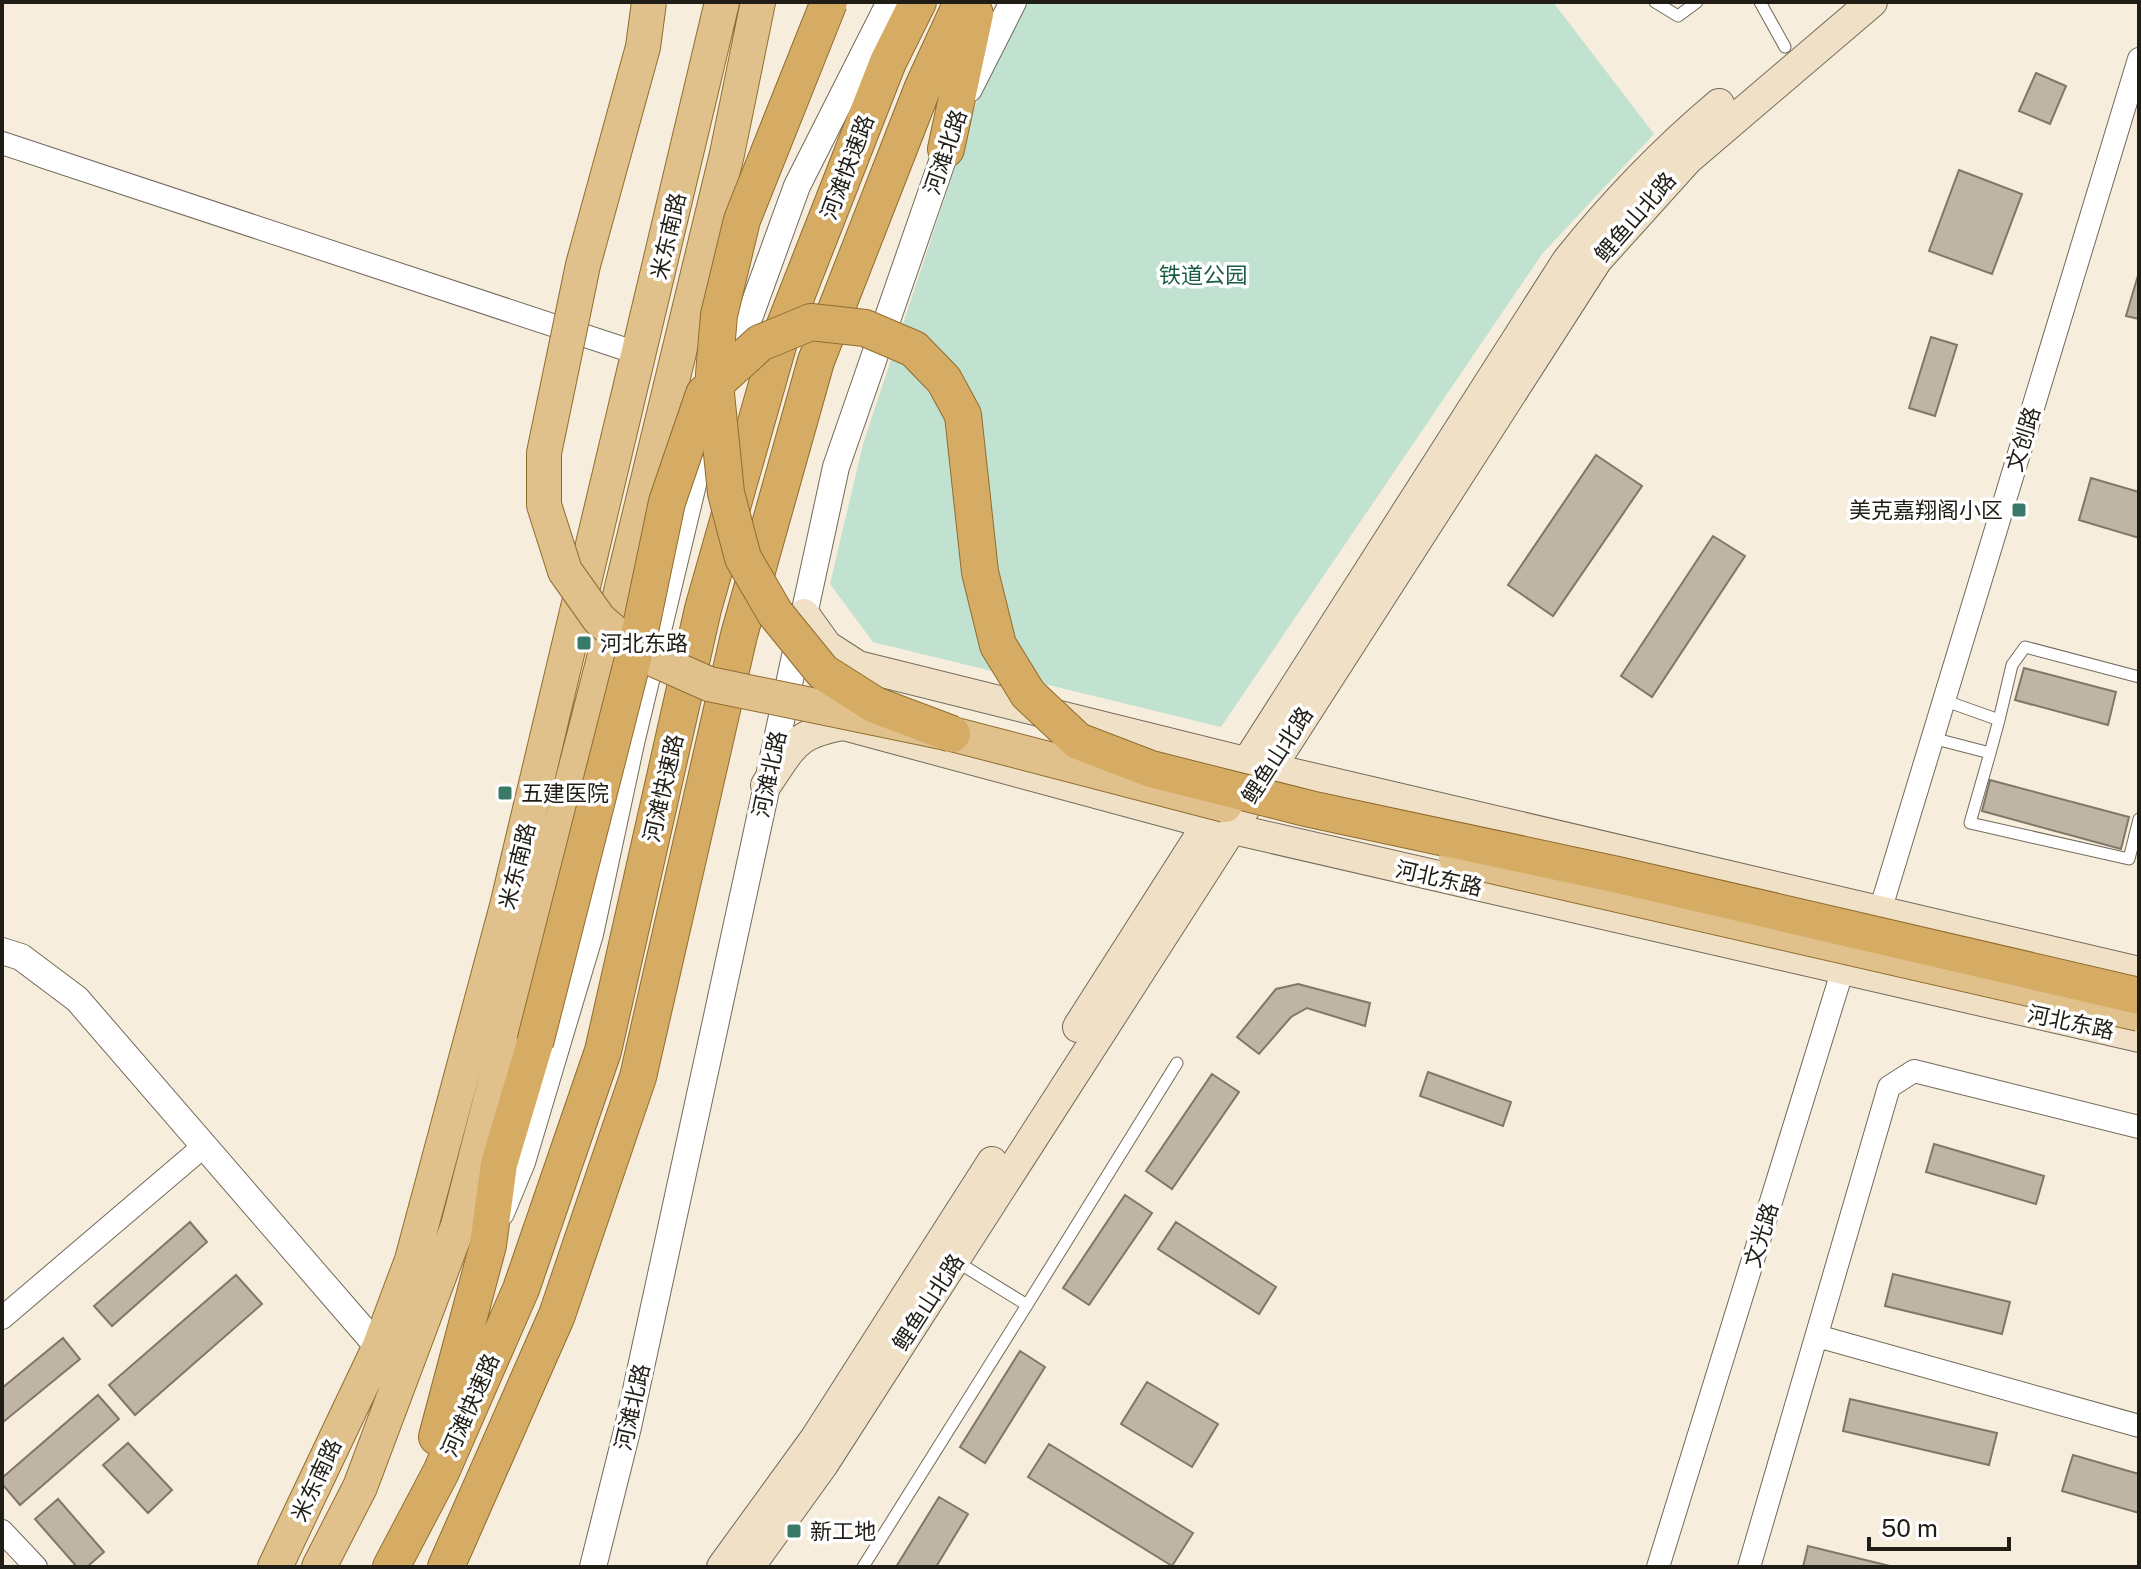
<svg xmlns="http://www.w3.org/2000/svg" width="2141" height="1569" viewBox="0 0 2141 1569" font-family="'Public Sans','Noto Sans SC',sans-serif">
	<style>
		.green { fill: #c1e1d1 }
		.building { fill: #bfb5a5; stroke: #807768; stroke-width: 2 }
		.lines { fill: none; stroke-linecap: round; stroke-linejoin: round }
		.service-casing { stroke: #726a5b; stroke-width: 13 }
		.minor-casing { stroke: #726a5b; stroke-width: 24 }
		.tertiary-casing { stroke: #726a5b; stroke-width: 28 }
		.secondary-casing { stroke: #726a5b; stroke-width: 32 }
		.primary-casing { stroke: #906d2f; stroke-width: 36 }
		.trunk-casing { stroke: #906d2f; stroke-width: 38 }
		.service { stroke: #fff; stroke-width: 11 }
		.minor { stroke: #fff; stroke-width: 22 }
		.tertiary { stroke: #fff; stroke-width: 26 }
		.secondary { stroke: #f0e0c5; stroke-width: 30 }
		.primary { stroke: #e0c18b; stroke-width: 34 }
		.trunk { stroke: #d6ac64; stroke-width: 36 }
		.primary-bridge-casing { stroke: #906d2f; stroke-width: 36; stroke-linecap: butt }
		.trunk-bridge-casing { stroke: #906d2f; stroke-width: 38; stroke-linecap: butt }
		.primary-bridge { stroke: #e0c18b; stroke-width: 34 }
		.trunk-bridge { stroke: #d6ac64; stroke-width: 36 }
		.poi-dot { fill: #397968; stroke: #fff; stroke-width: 3 }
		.labels { text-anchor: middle; stroke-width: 7; stroke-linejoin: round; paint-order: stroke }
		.street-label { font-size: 22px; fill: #201d16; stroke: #fff }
		.park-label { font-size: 22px; fill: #1a5d43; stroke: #fff }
		.poi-label { font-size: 22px; fill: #201d16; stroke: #fff; text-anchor: start }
	</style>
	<rect width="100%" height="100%" fill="#f7eddc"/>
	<path class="green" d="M 1027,2 L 1553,2 L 1654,134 L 1542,254 L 1221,727 L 873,642 L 830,584 L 863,444 L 979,95 Z"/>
	<path class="building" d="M 2036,73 L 2066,86 L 2050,124 L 2019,111 Z
		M 1959,170 L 2022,194 L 1992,274 L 1929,251 Z
		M 2139,272 L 2139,319 L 2126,316 Z
		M 1931,337 L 1957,345 L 1935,416 L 1909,408 Z
		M 1596,455 L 1642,486 L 1553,616 L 1508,585 Z
		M 2091,478 L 2139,492 L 2139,538 L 2079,520 Z
		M 1713,536 L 1745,556 L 1652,697 L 1621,676 Z
		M 2024,668 L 2116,692 L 2108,725 L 2015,700 Z
		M 1990,780 L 2129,817 L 2121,849 L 1982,811 Z
		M 1298,984 L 1370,1003 L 1365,1026 L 1307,1008 L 1291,1017 L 1259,1054 L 1237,1037 L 1276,989 Z
		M 1428,1072 L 1511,1102 L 1503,1126 L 1420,1096 Z
		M 1212,1074 L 1239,1092 L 1172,1189 L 1146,1171 Z
		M 1934,1144 L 2044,1176 L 2036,1204 L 1926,1172 Z
		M 1125,1195 L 1152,1213 L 1089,1305 L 1063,1288 Z
		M 190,1222 L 207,1242 L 112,1326 L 94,1306 Z
		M 1176,1222 L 1276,1287 L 1259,1314 L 1158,1249 Z
		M 1893,1274 L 2010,1302 L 2002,1334 L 1885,1306 Z
		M 236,1275 L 262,1304 L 135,1415 L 109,1385 Z
		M 63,1338 L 80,1359 L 2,1423 L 2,1388 Z
		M 1020,1351 L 1045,1367 L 985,1463 L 960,1447 Z
		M 1147,1382 L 1218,1424 L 1192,1467 L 1121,1424 Z
		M 98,1395 L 119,1419 L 20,1505 L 2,1484 L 2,1478 Z
		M 1850,1399 L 1997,1433 L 1989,1465 L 1843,1431 Z
		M 128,1443 L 172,1490 L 148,1513 L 103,1465 Z
		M 1049,1444 L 1193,1533 L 1172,1566 L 1028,1477 Z
		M 2073,1455 L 2139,1474 L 2139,1513 L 2062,1491 Z
		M 939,1497 L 968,1514 L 936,1567 L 896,1567 Z
		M 58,1499 L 104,1552 L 87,1567 L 77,1567 L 35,1519 Z
		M 1808,1546 L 1894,1567 L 1803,1567 Z"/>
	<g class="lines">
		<defs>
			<path id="service" d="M 1655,2 L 1678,16 L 1697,2
				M 1760,2 L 1785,47
				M 1943,700 L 1999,720 L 2012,665 L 2025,647 L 2139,677
				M 1932,738 L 1990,753 L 1970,823 L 2129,859 L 2139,819
				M 1990,753 L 1999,720
				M 1027,1305 L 1177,1063
				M 863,1567 L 1027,1305 L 954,1260"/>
			<path id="minor" d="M 2,143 L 640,354
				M 1873,922 L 1880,911 L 2139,59
				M 2,1318 L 204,1146
				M 1817,1336 L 2139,1426
				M 2,1531 L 36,1567
				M 1658,1567 L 1842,972 L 1851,959
				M 1749,1567 L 1889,1087 L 1914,1071 L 2139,1127"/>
			<path id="tertiary" d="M 969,89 L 1013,2
				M 732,365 L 797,186 L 890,2
				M 2,951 L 21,957 L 77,999 L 379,1348
				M 501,1213 L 522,1162 L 590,934 L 631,743 L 701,451
				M 593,1567 L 628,1427 L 836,467 L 952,133"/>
			<path id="secondary" d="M 804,614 L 827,646 L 858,666 L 1269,768 L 2139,972
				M 766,785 C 793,746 795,733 844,725 L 1207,823 L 2139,1037
				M 1078,1027 L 1567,261 C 1614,202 1662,152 1719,104
				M 722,1567 L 815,1439 L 992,1162
				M 749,1567 L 822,1466 L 1597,260 L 1688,159 L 1872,2"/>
			<path id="primary" d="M 275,1567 L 379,1348 L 412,1260 L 507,906 L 722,2
				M 319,1567 L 360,1487 L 458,1226 L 617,608 L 727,154 L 758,2"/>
			<path id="trunk" d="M 946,149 L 975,14
				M 437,1437 L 488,1245 L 499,1164 L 535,1043
				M 391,1567 L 441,1472 L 521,1289 L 603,1051 L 703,609 L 781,335 L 888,62 L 918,2
				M 446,1567 L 557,1315 L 638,1077 L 739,635 L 816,361 L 923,87 L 962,2"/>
		</defs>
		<use href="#service" class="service-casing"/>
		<use href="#minor" class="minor-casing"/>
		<use href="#tertiary" class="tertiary-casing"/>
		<use href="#secondary" class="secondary-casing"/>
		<use href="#primary" class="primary-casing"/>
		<use href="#trunk" class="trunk-casing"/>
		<use href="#service" class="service"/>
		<use href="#minor" class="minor"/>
		<use href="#tertiary" class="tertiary"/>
		<use href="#secondary" class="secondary"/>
		<use href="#primary" class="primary"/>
		<use href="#trunk" class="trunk"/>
		<defs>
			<path id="primary-bridge" d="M 649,2 L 643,47 L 583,265 L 544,453 L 544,505 L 565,571 L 599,619 L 637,652 L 709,684 L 952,734 L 1225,805
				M 1456,858 L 2139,1014"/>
			<path id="trunk-bridge" d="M 829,2 L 742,220 L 719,315 L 714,374 L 726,493 L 743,558 L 775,613 L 823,672 L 875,705 L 952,734
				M 535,1043 L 640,631 L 667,502 L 704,394 L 760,343 L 811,322 L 865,328 L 914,349 L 944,380 L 963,415 L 980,572 L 998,645 L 1028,694 L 1078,741 L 1151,769 L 1310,809 L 1618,875 L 2139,996"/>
		</defs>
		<use href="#primary-bridge" class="primary-bridge-casing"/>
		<use href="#trunk-bridge" class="trunk-bridge-casing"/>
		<use href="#primary-bridge" class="primary-bridge"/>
		<use href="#trunk-bridge" class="trunk-bridge"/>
	</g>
	<g class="poi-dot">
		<rect x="2011" y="502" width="16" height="16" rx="4"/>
		<rect x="576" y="635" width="16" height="16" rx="4"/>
		<rect x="497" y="785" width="16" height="16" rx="4"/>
		<rect x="786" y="1523" width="16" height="16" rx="4"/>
	</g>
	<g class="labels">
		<g class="street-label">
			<text transform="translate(945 152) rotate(-71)" y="8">河滩北路</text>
			<text transform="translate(847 167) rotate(-69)" y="8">河滩快速路</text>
			<text transform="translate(1635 217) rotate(-49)" y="8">鲤鱼山北路</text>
			<text transform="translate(668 236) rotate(-77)" y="8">米东南路</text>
			<text transform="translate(2023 439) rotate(-73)" y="8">文创路</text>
			<text transform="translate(1277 755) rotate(-57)" y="8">鲤鱼山北路</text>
			<text transform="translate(769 774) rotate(-78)" y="8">河滩北路</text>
			<text transform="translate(663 788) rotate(-77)" y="8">河滩快速路</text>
			<text transform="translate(517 866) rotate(-76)" y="8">米东南路</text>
			<text transform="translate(1439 878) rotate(13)" y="8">河北东路</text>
			<text transform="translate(2071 1022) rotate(12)" y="8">河北东路</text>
			<text transform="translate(1761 1235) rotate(-73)" y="8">文光路</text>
			<text transform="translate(928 1302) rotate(-57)" y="8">鲤鱼山北路</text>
			<text transform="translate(470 1405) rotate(-66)" y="8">河滩快速路</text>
			<text transform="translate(632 1407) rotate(-77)" y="8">河滩北路</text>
			<text transform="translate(316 1480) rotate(-65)" y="8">米东南路</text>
		</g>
		<g class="park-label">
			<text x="1203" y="283">铁道公园</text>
		</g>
		<g class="poi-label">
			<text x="2003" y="518" text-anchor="end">美克嘉翔阁小区</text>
			<text x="600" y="651">河北东路</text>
			<text x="521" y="801">五建医院</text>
			<text x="810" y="1539">新工地</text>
		</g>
	</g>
	<rect width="2141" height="1569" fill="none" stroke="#201d16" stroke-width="8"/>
	<path d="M1869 1537v12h140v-12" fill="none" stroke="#201d16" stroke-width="4"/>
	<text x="1881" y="1537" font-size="24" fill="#201d16" stroke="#ffffff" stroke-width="6" paint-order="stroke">50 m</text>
</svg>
